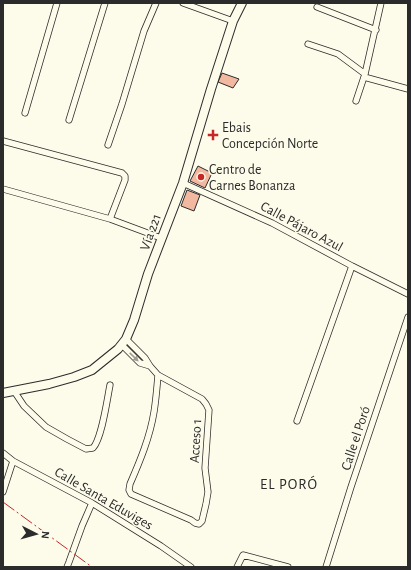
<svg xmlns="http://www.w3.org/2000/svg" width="411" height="570" viewBox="0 0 411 570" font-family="'Alegreya Sans',sans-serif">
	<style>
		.building { fill: #f2b8a0; stroke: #2b2b2b }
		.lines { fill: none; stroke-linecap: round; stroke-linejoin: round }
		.minor-casing { stroke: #2b2b2b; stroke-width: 7 }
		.secondary-casing { stroke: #2b2b2b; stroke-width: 10 }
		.minor { stroke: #fdfbea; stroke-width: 5.5 }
		.secondary { stroke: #fdfbea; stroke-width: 8 }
		.power { stroke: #c62828; stroke-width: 1; stroke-dasharray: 14 3 2 3; stroke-linecap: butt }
		.oneway { fill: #9e9d94 }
		.poi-dot { fill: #c62828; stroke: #fdfbea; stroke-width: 1.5 }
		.labels { text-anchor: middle; stroke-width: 3; stroke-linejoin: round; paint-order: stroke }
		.poi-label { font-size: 14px; fill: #2b2b2b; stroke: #fdfbea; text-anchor: start }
		.street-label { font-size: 14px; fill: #2b2b2b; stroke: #fdfbea }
		.neighbourhood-label { font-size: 15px; letter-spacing: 1px; fill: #2b2b2b; stroke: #fdfbea }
	</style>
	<rect width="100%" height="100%" fill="#fdfbea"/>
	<path class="building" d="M 222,73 L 239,79 L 233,88 L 218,82 Z
		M 198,166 L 212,173 L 205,188 L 190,181 Z
		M 187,190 L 200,195 L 194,211 L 181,206 Z"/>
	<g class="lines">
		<defs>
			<path id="minor" d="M 183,3 L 233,21
				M 317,7 L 376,30
				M 308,44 L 338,54 L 365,74
				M 364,77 L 408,89
				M 356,101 L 365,74 L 381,3
				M 25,113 L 57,3
				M 69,120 L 105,3
				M 3,141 L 122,173 L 125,176 L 125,180 L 110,219
				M 108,145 L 122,104 L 144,31 L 156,3
				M 183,183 L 272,223 L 352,266 L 408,294
				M 3,189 L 110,219 L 161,238
				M 126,339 L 145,358 L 150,366 L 158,375 L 202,399 L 206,404 L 209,410 L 205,468 L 208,492 L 206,504 L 202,521 L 199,524 L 195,523 L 191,520 L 131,494 L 129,490 L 130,484 C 140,461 150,437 154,412 C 156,400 157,387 158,375
				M 122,345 L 140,363 L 150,366
				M 14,391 L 24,406 L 46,427 L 67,439 L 86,449 L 93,448 C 102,438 107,400 110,385
				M 297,421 L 352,266
				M 3,453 L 13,461 L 92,503 L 161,546 L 191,567
				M 3,492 L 13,461
				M 67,567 L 69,562 L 82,526 L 92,503
				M 237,567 L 243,555 L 288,567
				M 326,567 L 351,487 L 408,317"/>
			<path id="secondary" d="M 3,393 L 49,384 L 74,377 L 92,370 L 118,349 L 126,339 L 134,320 L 148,274 L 183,183 L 211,89 L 233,21 L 242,3"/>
		</defs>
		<use href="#minor" class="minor-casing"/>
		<use href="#secondary" class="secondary-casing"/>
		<use href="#minor" class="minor"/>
		<use href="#secondary" class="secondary"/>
		<path class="power" d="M 3,502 L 92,567"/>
	</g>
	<defs><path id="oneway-solid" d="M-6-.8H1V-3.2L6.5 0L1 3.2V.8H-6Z"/></defs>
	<use class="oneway" href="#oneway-solid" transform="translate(134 357) rotate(44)"/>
	<g class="poi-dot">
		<path d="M211 129h4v4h4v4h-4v4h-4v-4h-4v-4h4z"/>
		<circle cx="201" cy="177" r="4"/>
	</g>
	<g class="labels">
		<g class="poi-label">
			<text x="222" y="132">Ebais<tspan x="222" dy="16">Concepción Norte</tspan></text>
			<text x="209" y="174">Centro de<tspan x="209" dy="16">Carnes Bonanza</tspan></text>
		</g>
		<g class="street-label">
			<text transform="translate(302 226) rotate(28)" y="5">Calle Pájaro Azul</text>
			<text transform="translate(150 232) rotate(-70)" y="5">Vía 221</text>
			<text transform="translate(355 438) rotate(-72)" y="5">Calle el Poró</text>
			<text transform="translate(195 441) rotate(-87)" y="5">Acceso 1</text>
			<text transform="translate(104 498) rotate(30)" y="5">Calle Santa Eduviges</text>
		</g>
		<g class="neighbourhood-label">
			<text x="289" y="489">EL PORÓ</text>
		</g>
	</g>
	<rect width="411" height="570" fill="none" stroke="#2b2b2b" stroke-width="8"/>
	<g transform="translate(36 534) rotate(96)" stroke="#fdfbea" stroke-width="3" paint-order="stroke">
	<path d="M0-3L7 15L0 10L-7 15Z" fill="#2b2b2b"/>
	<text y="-6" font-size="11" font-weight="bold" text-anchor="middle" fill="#2b2b2b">N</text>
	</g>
</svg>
